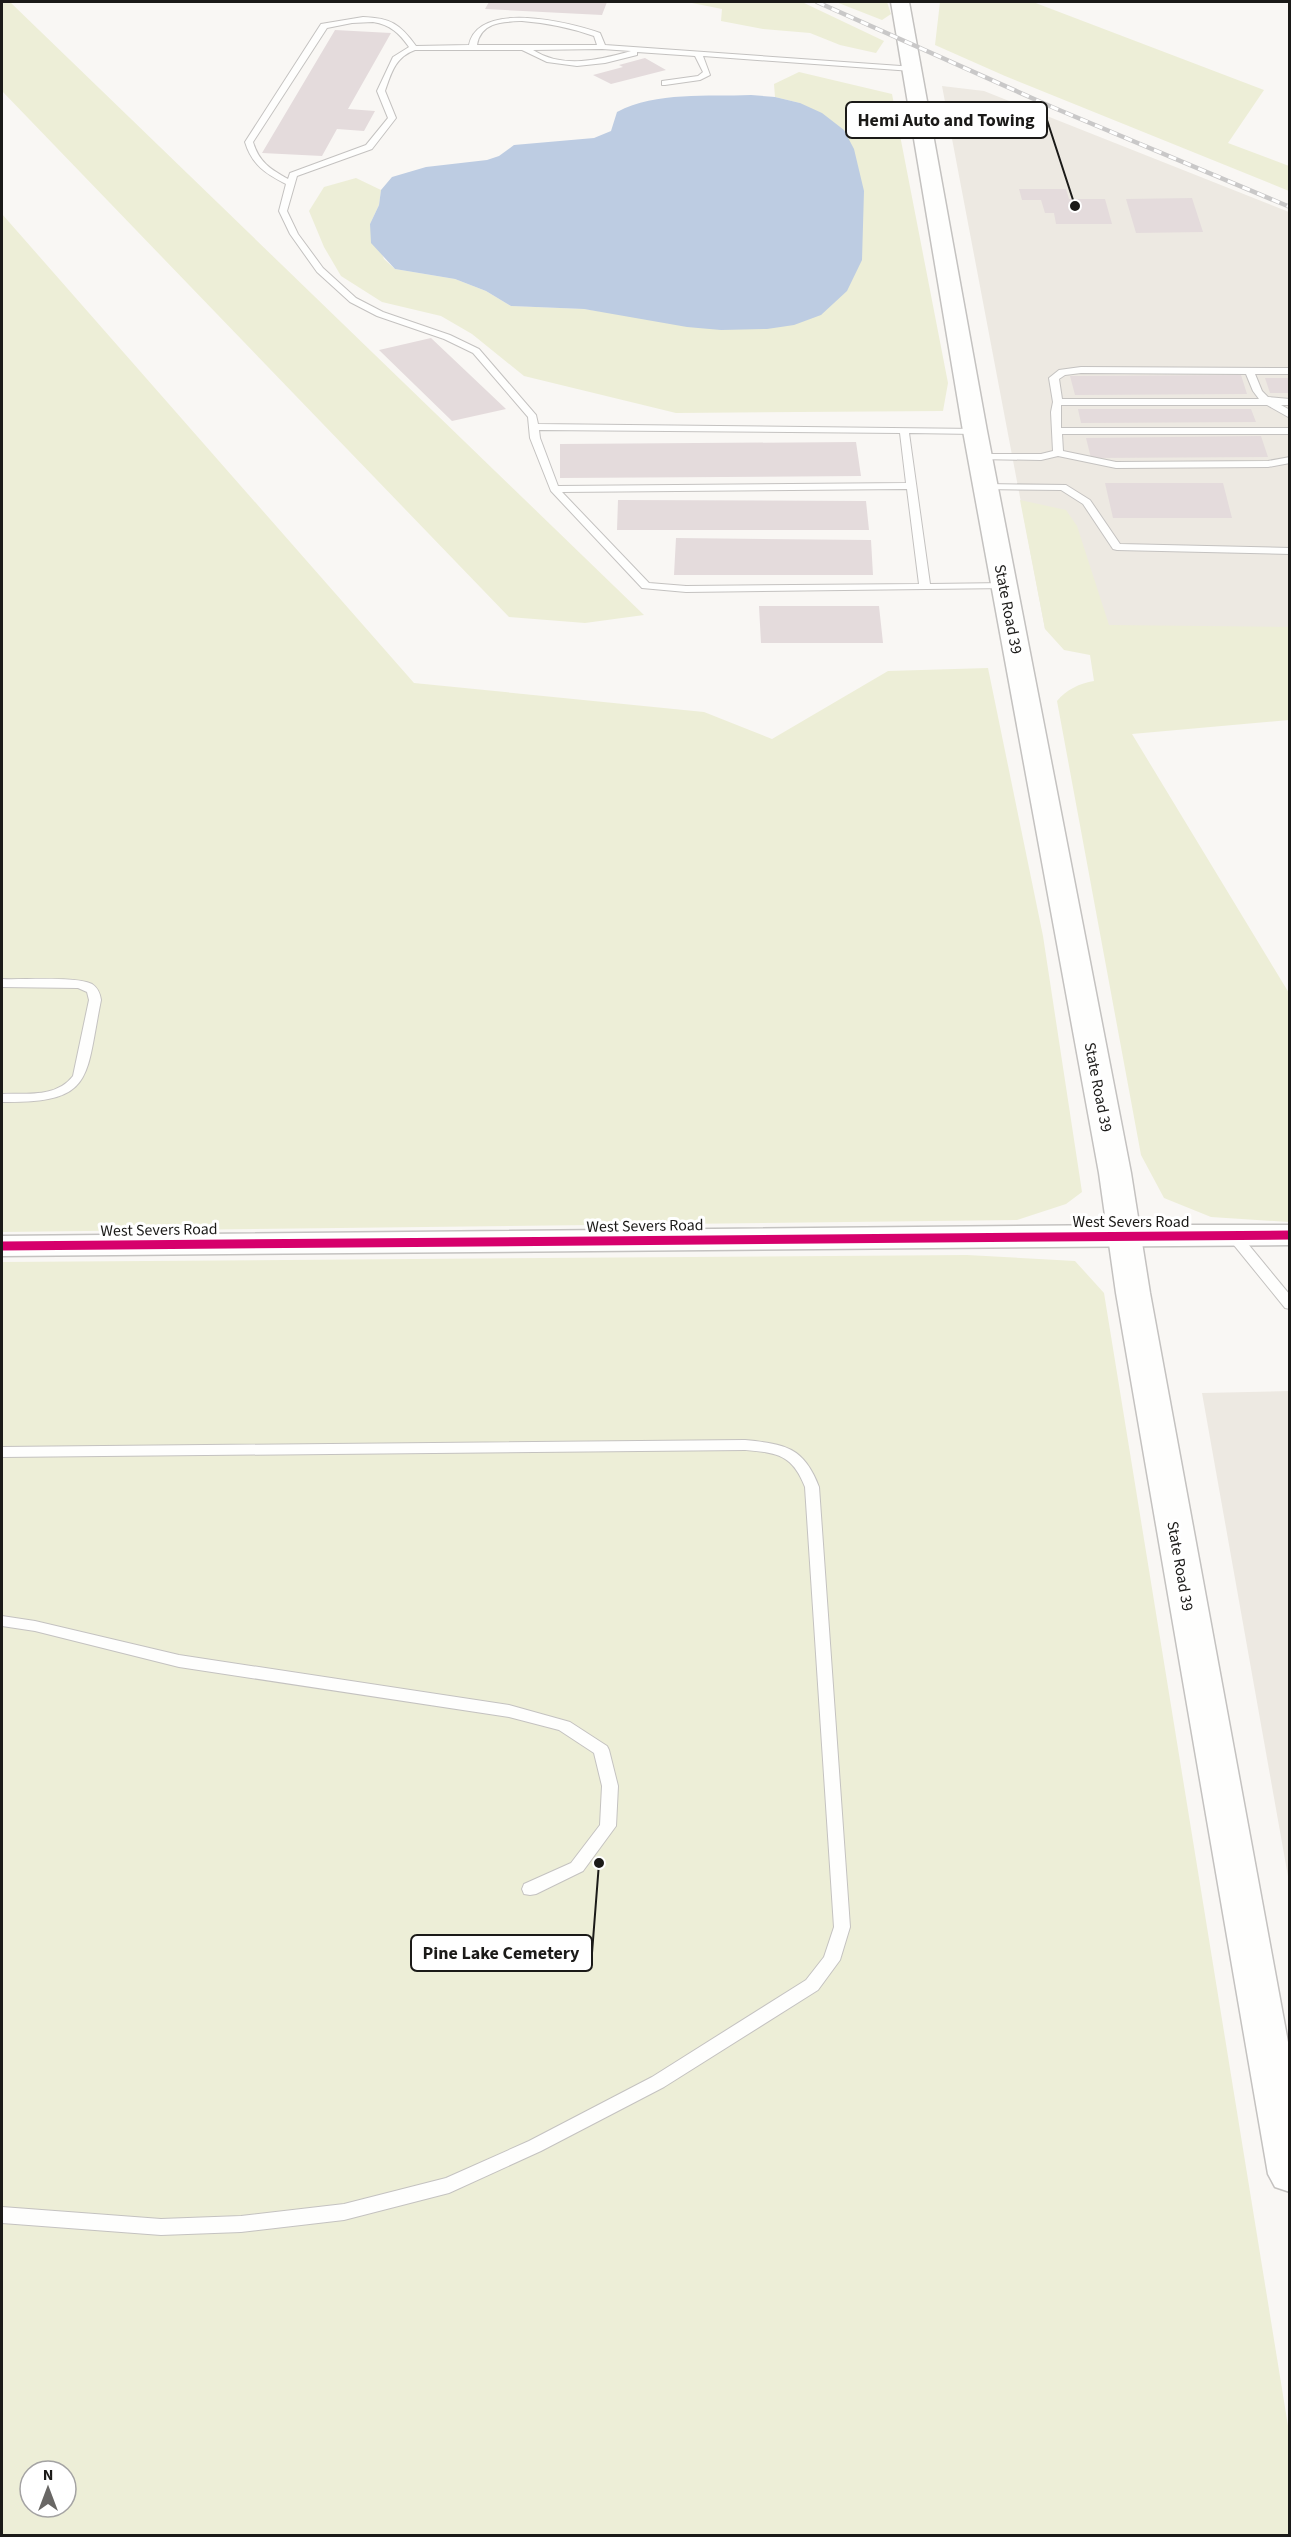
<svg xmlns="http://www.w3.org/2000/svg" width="1291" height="2537" viewBox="0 0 1291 2537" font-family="'Source Sans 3',sans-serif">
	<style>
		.built { fill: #ede9e2 }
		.green { fill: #edeed7; fill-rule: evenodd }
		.water { fill: #bdcce2 }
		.building { fill: #e4dbdc }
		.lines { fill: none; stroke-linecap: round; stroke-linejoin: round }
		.service-casing { stroke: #c4c2c0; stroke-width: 2 }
		.tertiary-casing { stroke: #c4c2c0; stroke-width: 3 }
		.primary-casing { stroke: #c4c2c0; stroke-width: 3 }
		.service { fill: #fefefd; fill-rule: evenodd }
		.tertiary { fill: #fefefd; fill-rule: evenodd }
		.primary { fill: #fefefd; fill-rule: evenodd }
		.rail-casing { stroke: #c9c8c8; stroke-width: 4.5 }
		.rail { stroke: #fff; stroke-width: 3; stroke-dasharray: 8; stroke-linecap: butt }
		.cycleway-casing { stroke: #fff; stroke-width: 13 }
		.cycleway { stroke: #d6006c; stroke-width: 9 }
		.labels { text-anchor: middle; stroke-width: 6; stroke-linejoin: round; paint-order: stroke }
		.street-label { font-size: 16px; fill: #1b1a18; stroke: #fff }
		.leader { fill: none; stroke: #1b1a18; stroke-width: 2 }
		.callout-dot { fill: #1b1a18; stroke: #fff; stroke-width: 2 }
		.callout { fill: #fff; stroke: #1b1a18; stroke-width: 2 }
		.callout-label { font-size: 18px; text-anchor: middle; font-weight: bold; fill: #1b1a18 }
	</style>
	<rect width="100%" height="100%" fill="#f9f7f4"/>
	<path class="built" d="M 942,86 L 984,91 L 1289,212 L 1289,631 L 1045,629 Z
		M 1289,1391 L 1290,1391 L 1289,1882 L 1202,1393 Z"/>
	<path class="green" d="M 2,2 L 10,2 L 644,615 L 585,623 L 509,617 L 2,91 Z
		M 687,2 L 802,2 L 884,41 L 876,53 L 840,45 L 810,33 L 763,29 L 721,21 L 722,9 Z
		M 836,2 L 887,2 L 891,14 L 882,20 Z
		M 940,2 L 1033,2 L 1264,90 L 1228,143 L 1289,166 L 1289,191 L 1005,76 L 935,45 Z
		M 799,72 L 892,94 L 948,383 L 943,411 L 676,413 L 524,376 L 472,334 L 441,316 L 382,302 L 341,276 L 324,247 L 309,211 L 324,187 L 356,178 L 381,190 L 379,205 L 370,224 L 384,259 L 395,269 L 455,279 L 486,291 L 511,306 L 584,309 L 634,316 L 800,103 L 775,97 L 774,84 Z
		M 2,214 L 414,683 L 704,712 L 772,739 L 888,671 L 988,668 L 1043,936 L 1082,1192 L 1066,1204 L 1017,1220 L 2,1232 Z
		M 1020,500 L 1066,510 L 1077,526 L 1109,625 L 1289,627 L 1289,720 L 1132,734 L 1289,993 L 1289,1222 L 1211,1217 L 1164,1198 L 1141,1155 L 1057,701 C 1066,690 1080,683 1094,681 L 1090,655 L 1064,650 L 1045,629 Z
		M 967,1255 L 1075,1261 L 1104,1293 L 1289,2432 L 1289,2535 L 2,2535 L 2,1262 ZM 30,2471 L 66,2471 L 66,2507 L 30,2507 Z"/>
	<path class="water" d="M 751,95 L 775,97 L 800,103 L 822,113 L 844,130 L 854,149 L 864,191 L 862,260 L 847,291 L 821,315 L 794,325 L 767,329 L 721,330 L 687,327 L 584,309 L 511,306 L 486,291 L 455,279 L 395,269 L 371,243 L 370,224 L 379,205 L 381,190 L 392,177 L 426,167 L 487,160 L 499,156 L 514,145 L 594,138 L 611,131 L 617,112 C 657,91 707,97 751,95 Z"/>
	<path class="building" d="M 489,2 L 607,2 L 602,15 L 485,9 Z
		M 335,30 L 391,33 L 348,109 L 375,111 L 364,131 L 337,129 L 322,156 L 262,153 Z
		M 645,58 L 666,70 L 611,84 L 593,75 L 623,67 L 619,65 Z
		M 1019,189 L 1066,189 L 1069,199 L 1105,199 L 1112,224 L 1056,224 L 1054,213 L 1045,213 L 1041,200 L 1022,200 Z
		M 1192,198 L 1203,232 L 1136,233 L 1126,199 Z
		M 431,338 L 506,409 L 452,421 L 379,350 Z
		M 1241,375 L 1247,394 L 1075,395 L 1070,376 Z
		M 1265,378 L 1290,378 L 1290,393 L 1270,393 Z
		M 1078,409 L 1251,409 L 1256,422 L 1081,423 Z
		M 1261,436 L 1268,457 L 1091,458 L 1086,438 Z
		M 856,442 L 861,476 L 560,478 L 560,444 Z
		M 1105,483 L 1223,483 L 1232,518 L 1113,518 Z
		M 618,500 L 866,501 L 869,530 L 617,530 Z
		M 676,538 L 871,540 L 873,575 L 674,575 Z
		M 759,606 L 879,606 L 883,643 L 761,643 Z"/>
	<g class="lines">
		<defs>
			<path id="service" d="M 363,17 C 391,18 400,24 416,46 L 469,45 C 478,0 569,22 600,33 L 605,45 L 915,67 L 916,69 L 912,71 L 703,56 L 710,75 L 700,80 L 665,85 L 662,85 L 662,81 L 698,76 L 703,72 L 695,56 L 637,52 L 637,55 L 605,63 L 577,66 L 547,62 L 522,50 L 415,50 C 395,57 391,74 385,91 L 396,118 L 372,149 L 297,176 L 287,211 L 298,234 L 323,268 L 356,298 L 383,312 L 450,335 L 479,349 L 536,415 L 538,424 L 978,429 L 978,433 L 975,434 L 909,433 L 930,584 L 1005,583 L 1010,586 L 1009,588 L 686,592 L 642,588 L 551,491 L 530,438 L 528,417 L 473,353 L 444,339 L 377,316 L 350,302 L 317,272 L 290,234 L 279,211 L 286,184 C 266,174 252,165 245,142 L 321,24 ZM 522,21 C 547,23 571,28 594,36 L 597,45 L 477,45 C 481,22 502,22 522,21 ZM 373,22 C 391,25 399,33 409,47 L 393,57 L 377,91 L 388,118 L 366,145 L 290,173 L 288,179 C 270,169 259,162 253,142 L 327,28 L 352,23 ZM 602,49 L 631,51 C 599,60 563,69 533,50 ZM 539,430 L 900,433 L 906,483 L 558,486 L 540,438 ZM 907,489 L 919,584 L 686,586 L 649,583 L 562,492 Z
				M 1081,367 L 1290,368 L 1290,374 L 1255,374 L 1262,391 L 1268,397 L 1290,399 L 1290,405 L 1281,405 L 1290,410 L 1290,418 L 1267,405 L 1061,405 L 1061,428 L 1290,428 L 1290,434 L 1062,434 L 1063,451 L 1116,462 L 1268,461 L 1290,457 L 1290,463 L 1268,467 L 1116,468 L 1058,456 L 1041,460 L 977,459 L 977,455 L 980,454 L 1041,454 L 1053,451 L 1051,412 L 1053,402 L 1049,378 L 1059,370 ZM 1081,373 L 1246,374 L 1253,391 L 1259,399 L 1062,399 L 1059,379 L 1065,375 Z
				M 986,484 L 1066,485 L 1090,500 L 1120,544 L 1290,548 L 1290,554 L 1117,550 L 1113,549 L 1083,504 L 1061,490 L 983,489 L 981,487 Z
				M 2,979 C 23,980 75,976 92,984 C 98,988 100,993 101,1000 C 85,1079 95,1103 2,1102 L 2,1094 C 26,1093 56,1098 73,1076 L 89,1000 L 87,992 L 78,988 L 2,987 Z
				M 1234,1232 L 1239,1233 L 1290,1295 L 1290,1309 L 1285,1308 L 1229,1239 L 1227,1236 L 1229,1233 Z
				M 745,1440 C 785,1444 804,1447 819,1487 L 850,1927 L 840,1960 L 818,1990 L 664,2087 L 541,2151 L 449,2193 L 344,2220 L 241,2232 L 161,2235 L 2,2223 L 2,2207 L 161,2219 L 241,2216 L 344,2204 L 446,2178 L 529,2141 L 652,2077 L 806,1980 L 824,1957 L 834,1927 L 805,1487 C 792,1454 777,1453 745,1450 L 2,1457 L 2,1447 Z
				M 2,1616 L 35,1621 L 179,1655 L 509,1705 L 570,1722 L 607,1746 L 609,1750 L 618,1786 L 616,1826 L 583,1871 L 536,1894 L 530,1895 L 524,1894 L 522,1889 L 524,1884 L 571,1863 L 600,1825 L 602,1786 L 594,1753 L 559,1730 L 509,1717 L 179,1667 L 35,1631 L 2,1626 Z"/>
			<path id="tertiary" d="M 1124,1225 L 1290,1225 L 1290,1245 L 2,1256 L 2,1236 Z"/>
			<path id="primary" d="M 891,2 L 909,2 L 987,431 L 1131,1173 L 1150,1293 L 1290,2053 L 1290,2192 L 1275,2187 L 1268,2174 L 1116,1293 L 1099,1173 L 963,431 Z"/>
		</defs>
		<use href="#service" class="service-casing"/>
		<use href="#tertiary" class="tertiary-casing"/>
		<use href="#primary" class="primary-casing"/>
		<use href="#service" class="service"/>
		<use href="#tertiary" class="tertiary"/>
		<use href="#primary" class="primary"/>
		<defs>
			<path id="rail" d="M 817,2 L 1052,107 L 1290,207"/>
		</defs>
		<use href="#rail" class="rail-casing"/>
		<use href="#rail" class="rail"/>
		<defs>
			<path id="cycleway" d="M 2,1246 L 1290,1235"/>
		</defs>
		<use href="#cycleway" class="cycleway-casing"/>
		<use href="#cycleway" class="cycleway"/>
	</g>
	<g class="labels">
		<g class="street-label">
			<text transform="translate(1009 609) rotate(79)" y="6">State Road 39</text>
			<text transform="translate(1099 1087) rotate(79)" y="6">State Road 39</text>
			<text x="1131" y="1227">West Severs Road</text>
			<text transform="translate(645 1225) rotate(-1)" y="6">West Severs Road</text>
			<text transform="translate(159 1229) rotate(-1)" y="6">West Severs Road</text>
			<text transform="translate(1181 1566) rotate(80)" y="6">State Road 39</text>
		</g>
	</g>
	<path class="leader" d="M1075 206L1047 120M599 1863L592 1953"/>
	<g class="callout-dot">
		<circle cx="1075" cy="206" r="6"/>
		<circle cx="599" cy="1863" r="6"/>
	</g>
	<g class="callout">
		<rect x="846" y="102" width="201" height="36" rx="6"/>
		<rect x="411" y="1935" width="181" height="36" rx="6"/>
	</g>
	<g class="callout-label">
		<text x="946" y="126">Hemi Auto and Towing</text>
		<text x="501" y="1959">Pine Lake Cemetery</text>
	</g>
	<rect width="1291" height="2537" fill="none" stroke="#1b1a18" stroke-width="6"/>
	<g transform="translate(48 2489)"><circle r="28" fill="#ffffff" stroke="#a4a3a3" stroke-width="1.5"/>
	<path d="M0-4.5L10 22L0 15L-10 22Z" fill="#696765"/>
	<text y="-9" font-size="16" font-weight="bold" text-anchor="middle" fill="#1b1a18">N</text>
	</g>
</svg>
